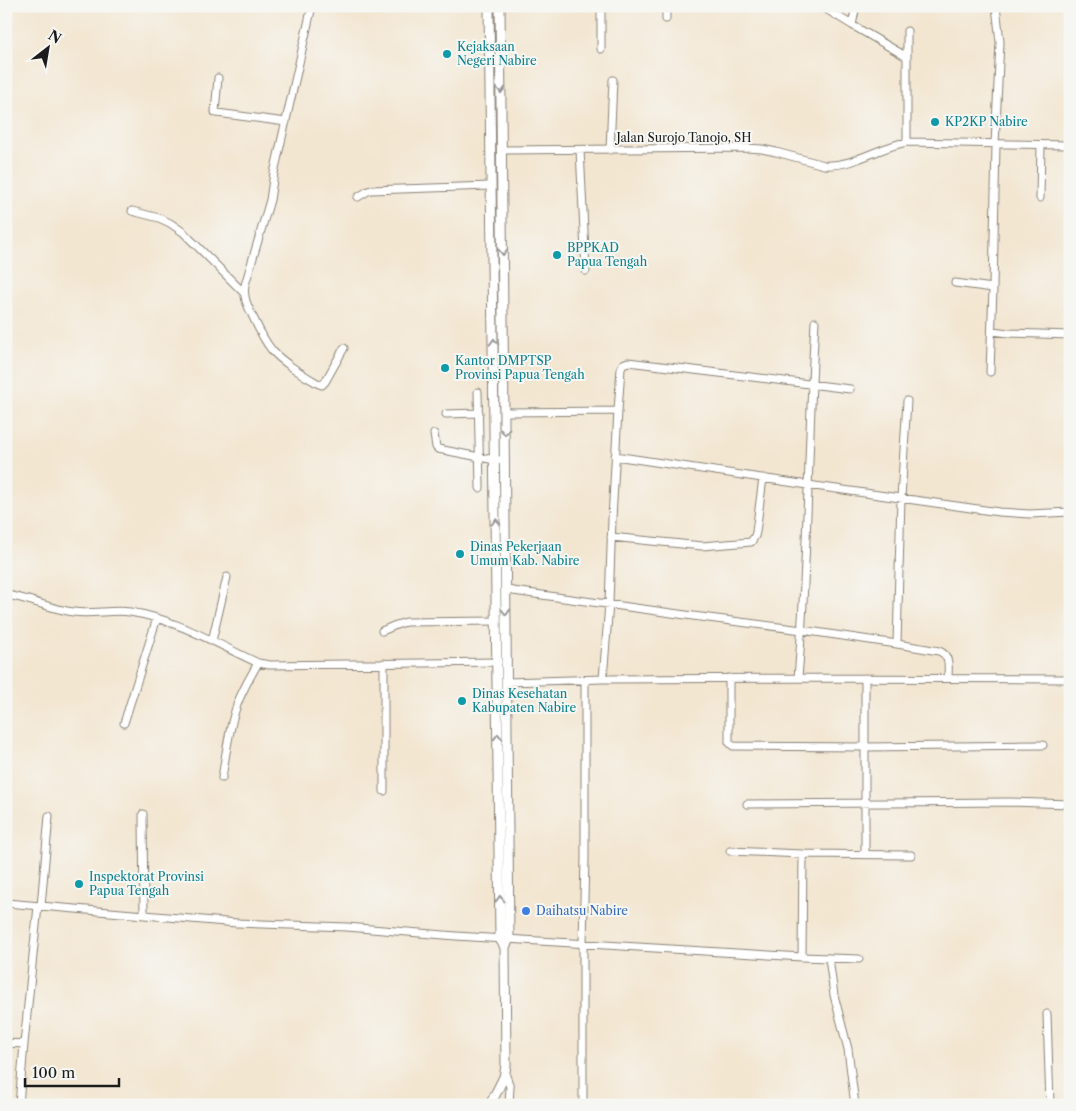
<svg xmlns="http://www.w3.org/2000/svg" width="1076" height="1111" viewBox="0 0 1076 1111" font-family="'Libre Caslon Text',serif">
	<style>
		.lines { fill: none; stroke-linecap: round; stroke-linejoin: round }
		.minor-casing { stroke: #888176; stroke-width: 9 }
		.major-casing { stroke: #888176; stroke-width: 11 }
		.minor { stroke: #fff; stroke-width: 7 }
		.major { stroke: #fff; stroke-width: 9 }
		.oneway { stroke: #999 }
		.culture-dot { fill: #0f9aa8; stroke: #f6f6f2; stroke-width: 2 }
		.shop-dot { fill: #3f7fe0; stroke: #f6f6f2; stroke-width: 2 }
		.labels { text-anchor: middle; stroke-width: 4; stroke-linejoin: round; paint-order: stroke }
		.culture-label { font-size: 12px; fill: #0d838f; stroke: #f6f6f2; text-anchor: start }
		.street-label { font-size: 12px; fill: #1c1c1c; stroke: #f6f6f2 }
		.shop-label { font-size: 12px; fill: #366cbe; stroke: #f6f6f2; text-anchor: start }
	</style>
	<rect width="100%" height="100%" fill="#f6f6f2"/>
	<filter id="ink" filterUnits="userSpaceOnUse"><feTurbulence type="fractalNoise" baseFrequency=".02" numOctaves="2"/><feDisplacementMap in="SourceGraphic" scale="10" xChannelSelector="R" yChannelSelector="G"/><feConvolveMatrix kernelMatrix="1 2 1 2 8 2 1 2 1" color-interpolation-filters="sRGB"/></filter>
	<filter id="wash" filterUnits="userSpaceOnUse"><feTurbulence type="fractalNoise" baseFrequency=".0096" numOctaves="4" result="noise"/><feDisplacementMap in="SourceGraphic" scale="20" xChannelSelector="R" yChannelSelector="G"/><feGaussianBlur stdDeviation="1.12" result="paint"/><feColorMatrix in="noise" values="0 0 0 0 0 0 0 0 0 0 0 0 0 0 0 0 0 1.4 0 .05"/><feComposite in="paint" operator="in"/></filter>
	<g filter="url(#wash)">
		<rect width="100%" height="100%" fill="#f3e6d1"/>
	</g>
	<g filter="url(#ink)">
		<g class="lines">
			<defs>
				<path id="minor" d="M 312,6 L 274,173 L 270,200 L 245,285 C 243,296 247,305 252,315 C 258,327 263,339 271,349 C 279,360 306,377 319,384 L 322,385 L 325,382 L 344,348
					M 601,6 L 601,49
					M 821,6 L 852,25 L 907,57
					M 666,19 L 666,6
					M 852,25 L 856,6
					M 218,78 L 215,112 L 217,113 L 286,122
					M 907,142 L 907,31
					M 995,144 L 1000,42 L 996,6
					M 502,150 L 747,148 L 762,149 L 776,152 L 824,165 C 853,167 878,147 907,142 L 1070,145
					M 580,150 L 586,271
					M 610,150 L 613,80
					M 358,197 L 368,191 L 371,190 L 491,186
					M 1040,198 L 1041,145
					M 132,211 L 159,218 L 170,223 L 183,232 L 244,293
					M 955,283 L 993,288
					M 992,331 L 1009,333 L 1070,335
					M 990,372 L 993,288 L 996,144
					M 478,392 L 480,488
					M 504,412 L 618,411 L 621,368 L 623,364 L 628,362 L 850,389
					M 446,414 L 479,413
					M 434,434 L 436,447 L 438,449 L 495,460 L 505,460
					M 615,456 L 808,485 L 999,512 L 1030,514 L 1070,512
					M 611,537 L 702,546 L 751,542 L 755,536 L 756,532 L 763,478
					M 506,590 L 693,616 L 802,630 L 897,644 L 901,498 L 907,401
					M 6,595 C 29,598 50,609 73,612 C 92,615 112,609 130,612 C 176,619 217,644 258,663 L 270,665 L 498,662
					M 382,631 L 396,625 L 406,622 L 497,621
					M 212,641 L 227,577
					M 897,644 L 939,651 C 951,656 948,667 948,678
					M 729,678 L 729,742 L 733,746 L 865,747 L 1043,745
					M 798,678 L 1070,679
					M 865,678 L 865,855
					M 603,679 L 609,604 L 612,519 L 618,411
					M 507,682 L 603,679 L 798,678 C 808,560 808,441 815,322
					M 124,723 L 157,618
					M 222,778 C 226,754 229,727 237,705 C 242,690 251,676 258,663
					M 384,791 L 384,663
					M 747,804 L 1011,802 L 1070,804
					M 143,814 L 144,915
					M 730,851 L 803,854 L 911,855
					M 6,903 L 237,923 L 347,927 L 456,936 L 802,957 L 859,959
					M 41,906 L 49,816
					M 802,957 L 803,854
					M 829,958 L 834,995 L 848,1049 L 855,1105
					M 1047,1014 L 1050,1105
					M 6,1043 L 24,1044
					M 505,1073 L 510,1087 L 509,1105
					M 19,1105 L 24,1044 L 38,906
					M 583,1105 L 583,943 L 585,858 L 585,680"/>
				<path id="major" d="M 489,6 L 500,939 L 505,947 L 506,1066 L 504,1077 L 490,1105
					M 500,6 L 509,939 L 505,947"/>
			</defs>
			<use href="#minor" class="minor-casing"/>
			<use href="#major" class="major-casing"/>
			<use href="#minor" class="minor"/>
			<use href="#major" class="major"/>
		</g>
		<defs><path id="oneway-chevron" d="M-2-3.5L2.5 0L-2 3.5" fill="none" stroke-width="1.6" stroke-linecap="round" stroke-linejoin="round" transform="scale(1.25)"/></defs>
		<g class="oneway">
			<use href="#oneway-chevron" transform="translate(501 90) rotate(89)"/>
			<use href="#oneway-chevron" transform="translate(503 252) rotate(89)"/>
			<use href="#oneway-chevron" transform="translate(494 342) rotate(-91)"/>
			<use href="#oneway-chevron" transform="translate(505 432) rotate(89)"/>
			<use href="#oneway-chevron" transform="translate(496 522) rotate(-91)"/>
			<use href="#oneway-chevron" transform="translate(506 612) rotate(89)"/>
			<use href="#oneway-chevron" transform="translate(498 737) rotate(-91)"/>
			<use href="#oneway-chevron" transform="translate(500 899) rotate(-91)"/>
		</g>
	</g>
	<g class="culture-dot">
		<circle cx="447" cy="54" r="5"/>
		<circle cx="935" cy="122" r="5"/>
		<circle cx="557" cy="255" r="5"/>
		<circle cx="445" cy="368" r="5"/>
		<circle cx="460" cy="554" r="5"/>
		<circle cx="462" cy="701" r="5"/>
		<circle cx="79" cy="884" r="5"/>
	</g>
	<circle class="shop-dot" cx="526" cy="911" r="5"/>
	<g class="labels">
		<g class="culture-label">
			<text x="457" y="51">Kejaksaan<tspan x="457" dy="14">Negeri Nabire</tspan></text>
			<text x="945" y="126">KP2KP Nabire</text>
			<text x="567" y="252">BPPKAD<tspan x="567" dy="14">Papua Tengah</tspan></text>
			<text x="455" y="365">Kantor DMPTSP<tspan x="455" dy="14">Provinsi Papua Tengah</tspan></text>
			<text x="470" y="551">Dinas Pekerjaan<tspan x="470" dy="14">Umum Kab. Nabire</tspan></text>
			<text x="472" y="698">Dinas Kesehatan<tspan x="472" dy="14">Kabupaten Nabire</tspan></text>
			<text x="89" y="881">Inspektorat Provinsi<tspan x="89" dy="14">Papua Tengah</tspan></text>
		</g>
		<g class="street-label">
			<text x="684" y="142">Jalan Surojo Tanojo, SH</text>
		</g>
		<g class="shop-label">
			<text x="536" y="915">Daihatsu Nabire</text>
		</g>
	</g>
	<rect width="1076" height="1111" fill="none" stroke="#f6f6f2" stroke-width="25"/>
	<g transform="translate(48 48) rotate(31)" stroke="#f6f6f2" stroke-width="4" paint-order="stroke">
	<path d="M0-4L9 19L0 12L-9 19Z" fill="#1c1c1c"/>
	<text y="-8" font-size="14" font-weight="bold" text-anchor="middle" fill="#1c1c1c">N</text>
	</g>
	<path d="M25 1078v8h94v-8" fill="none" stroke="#1c1c1c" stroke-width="2.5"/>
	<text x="32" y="1078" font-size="15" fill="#1c1c1c" stroke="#f6f6f2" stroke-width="4" paint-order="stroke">100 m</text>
</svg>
